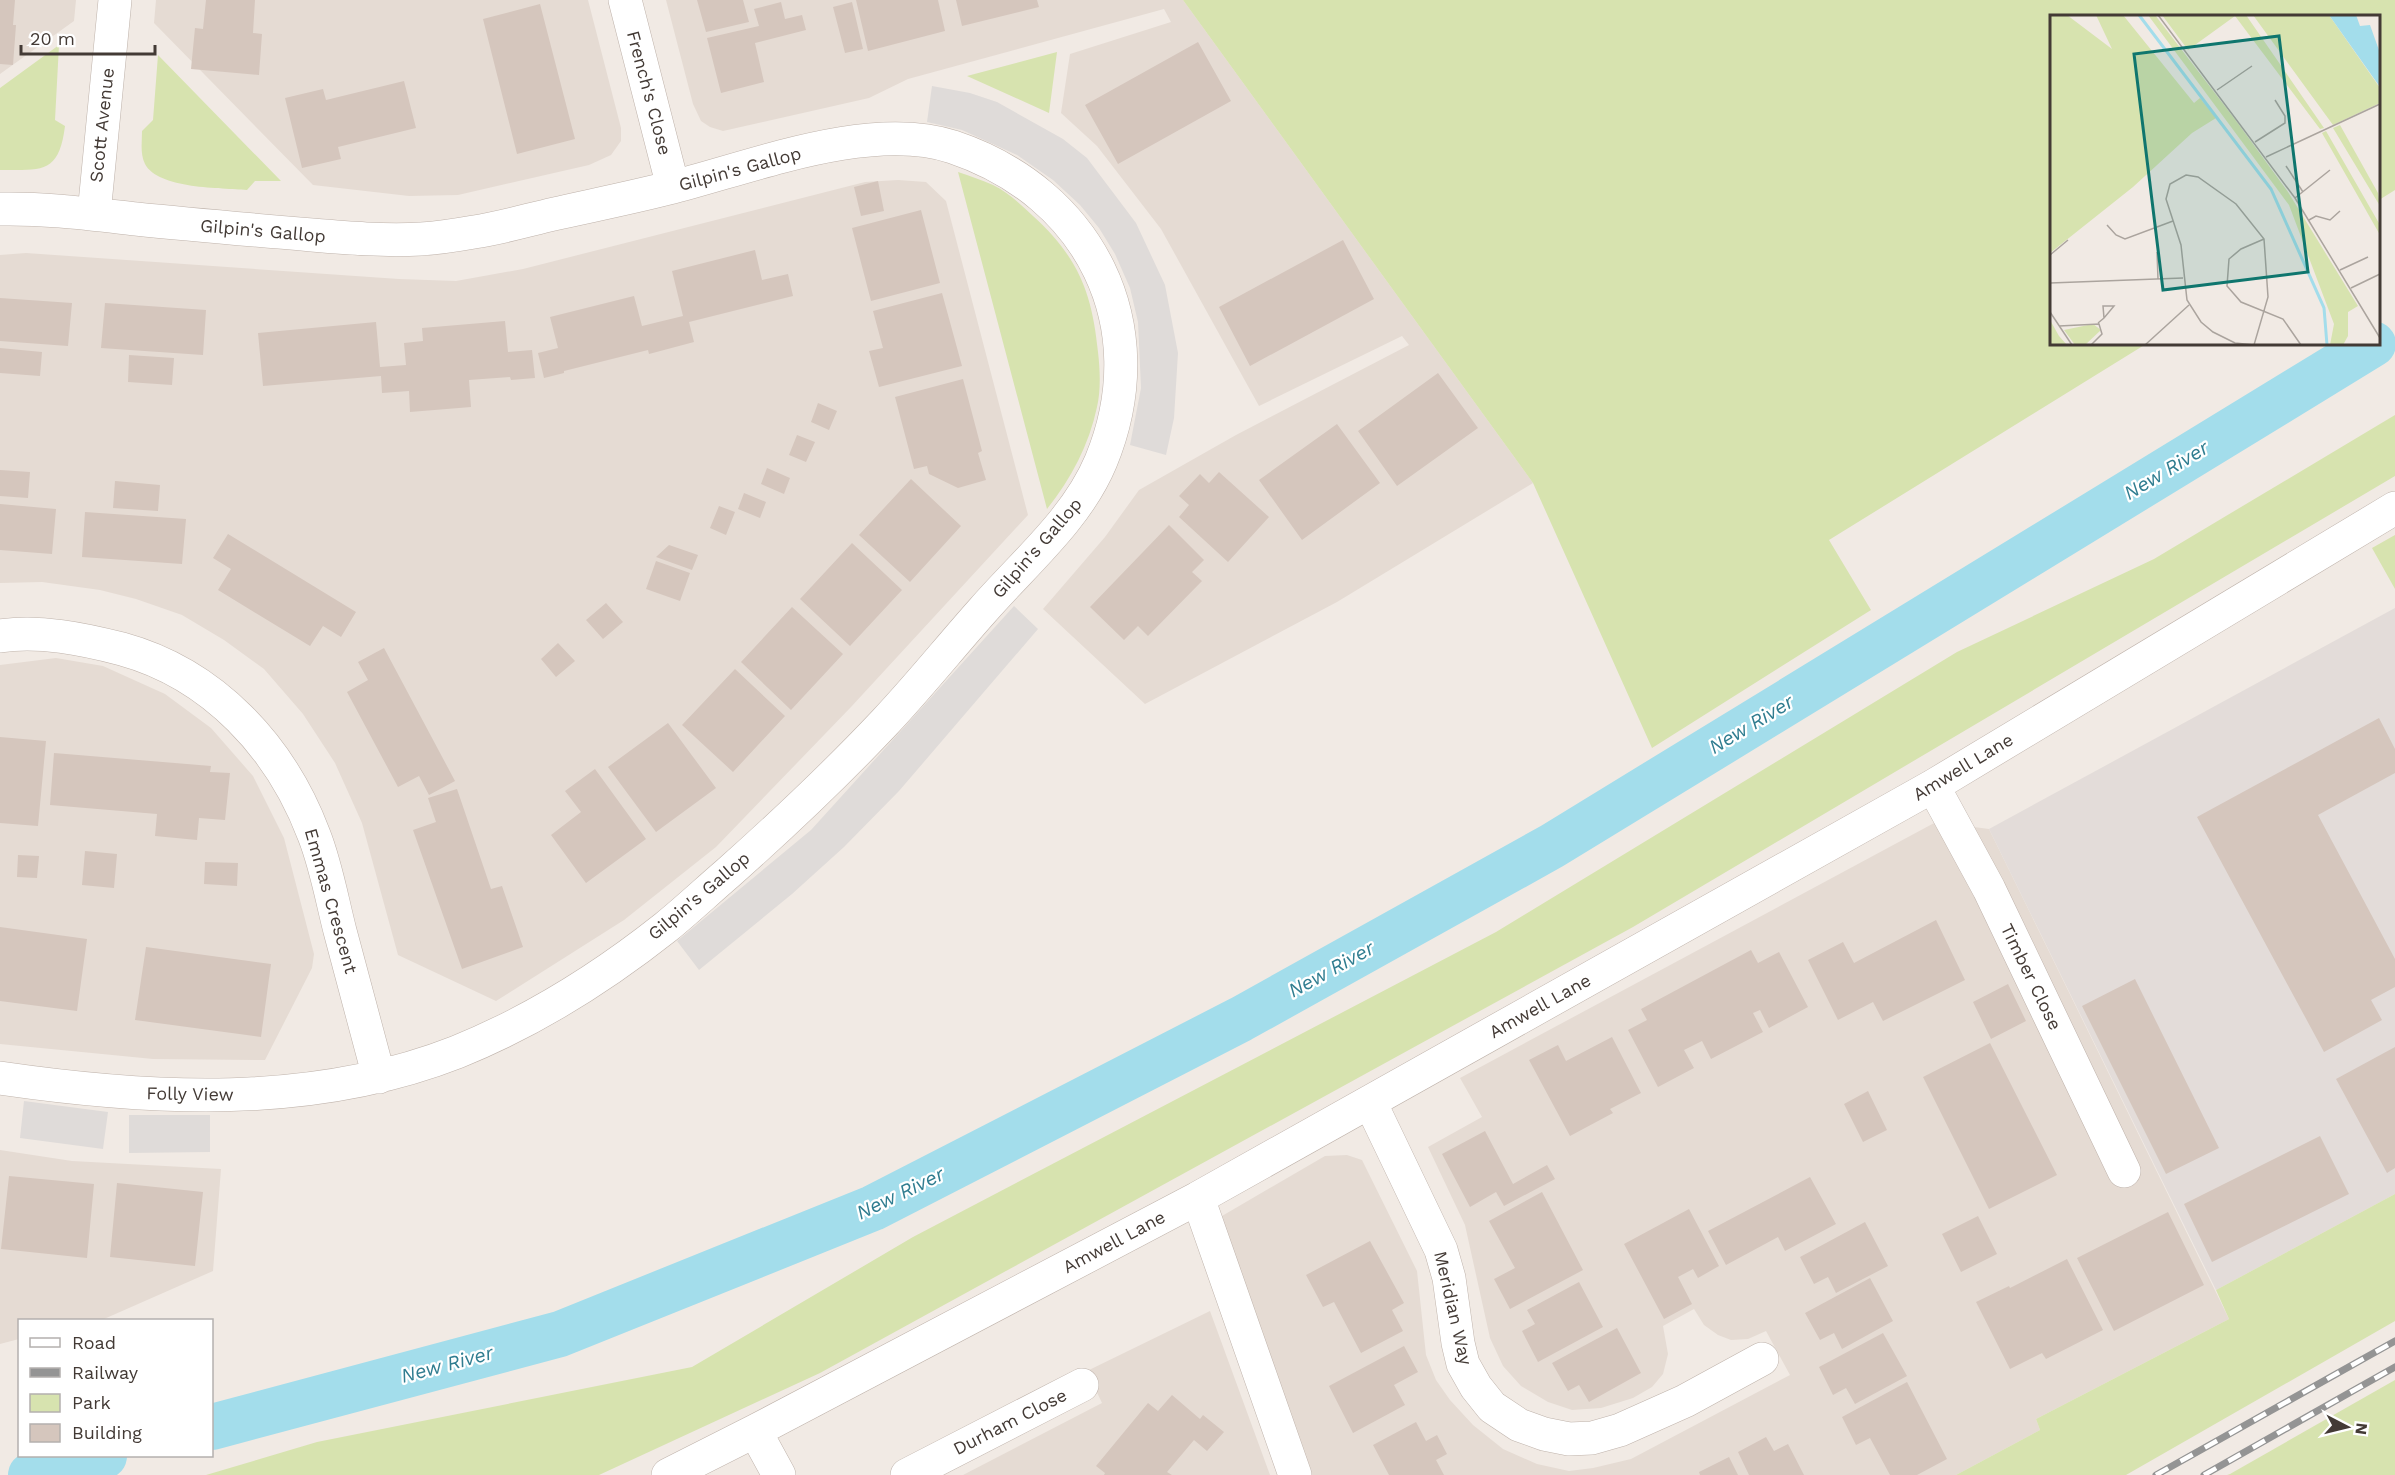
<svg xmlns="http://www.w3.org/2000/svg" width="2395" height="1475" viewBox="0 0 2395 1475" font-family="'Work Sans',sans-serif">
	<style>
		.residential { fill: #e5dbd3 }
		.industrial { fill: #e3dcd9 }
		.green { fill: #d7e3af }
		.parking { fill: #dfdbd9 }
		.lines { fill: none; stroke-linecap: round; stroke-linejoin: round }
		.canal { stroke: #a3ddeb; stroke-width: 46 }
		.building { fill: #d5c6bd }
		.minor-casing { stroke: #bfb3ab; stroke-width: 34 }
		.minor { stroke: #fff; stroke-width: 33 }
		.rail-casing { stroke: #949494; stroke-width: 7 }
		.rail { stroke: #fff; stroke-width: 4.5; stroke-dasharray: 14; stroke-linecap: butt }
		.labels { text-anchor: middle; stroke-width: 4.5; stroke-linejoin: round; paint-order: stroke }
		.street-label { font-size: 18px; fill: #433a35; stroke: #fff }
		.water-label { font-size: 20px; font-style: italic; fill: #307d90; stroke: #fff }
		.inset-river { fill: none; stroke: #a3ddeb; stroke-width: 3 }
		.inset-road { fill: none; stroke: #aba49e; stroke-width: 1.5 }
		.view { fill: #0f766e; fill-opacity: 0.15; stroke: #0f766e; stroke-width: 3 }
		.inset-edge { fill: none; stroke: #433a35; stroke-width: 3 }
	</style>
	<rect width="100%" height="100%" fill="#f1eae4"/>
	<path class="residential" d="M 0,0 L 76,0 L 74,21 L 0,74 Z
		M 156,0 L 588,0 L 621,128 L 621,141 L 611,155 L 589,165 L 458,195 L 409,196 L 313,185 L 154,23 Z
		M 666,0 L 1183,0 L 1533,483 L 1337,602 L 1145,704 L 1043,609 L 1105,537 L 1139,490 L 1236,435 L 1409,345 L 1402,336 L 1259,406 L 1161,229 L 1097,146 L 1061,113 L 1070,54 L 1171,22 L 1164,9 L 908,79 L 869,98 L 723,131 L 710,127 L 701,121 L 693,104 Z
		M 898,180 L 926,182 L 946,201 L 1028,515 L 851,707 L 716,847 L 624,920 L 496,1001 L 398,955 L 362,823 L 335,763 L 303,714 L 264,669 L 224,640 L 182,615 L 136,599 L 100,590 L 42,582 L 0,583 L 0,255 L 26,253 L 399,279 L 456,281 L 523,269 L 865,182 Z
		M 56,658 L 103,666 L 165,694 L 211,728 L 253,776 L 284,838 L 314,954 L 312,968 L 265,1060 L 153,1059 L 0,1044 L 0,665 Z
		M 1936,822 L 1989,829 L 2229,1319 L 2036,1419 L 2040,1430 L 1956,1475 L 1312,1475 L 1245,1293 L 1222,1216 L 1325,1156 L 1347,1155 L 1362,1160 L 1417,1271 L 1426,1355 L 1436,1380 L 1450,1400 L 1473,1425 L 1503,1449 L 1537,1464 L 1569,1471 L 1593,1468 L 1631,1459 L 1790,1375 L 1766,1331 L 1748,1339 L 1731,1340 L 1718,1335 L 1704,1325 L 1694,1309 L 1663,1326 L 1668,1354 L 1663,1374 L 1652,1387 L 1633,1398 L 1601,1408 L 1572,1410 L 1548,1402 L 1521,1386 L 1503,1366 L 1490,1338 L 1465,1225 L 1428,1147 L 1482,1117 L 1460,1078 Z
		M 0,1150 L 72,1161 L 221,1169 L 213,1271 L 104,1319 L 20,1320 L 19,1339 L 0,1344 Z
		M 1210,1311 L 1270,1475 L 963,1475 L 1102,1403 L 1087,1371 Z"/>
	<path class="industrial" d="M 2395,608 L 2395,1194 L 2216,1290 L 1989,829 Z"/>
	<path class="green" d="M 1183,0 L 2395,0 L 2395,190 L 2379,200 L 2378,16 L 2052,16 L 2052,344 L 2146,344 L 1829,540 L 1871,610 L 1652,748 L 1533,483 Z
		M 59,45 L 55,120 L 65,126 C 59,174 42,170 0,170 L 0,88 Z
		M 1057,52 L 1049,113 L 967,76 Z
		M 158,55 L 281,181 L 255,181 L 247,190 C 222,188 158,189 145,164 C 140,154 142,142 142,131 L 153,120 Z
		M 958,172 C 970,176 982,180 993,185 C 1008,192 1021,205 1033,216 C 1078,257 1092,292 1098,352 C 1100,369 1101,390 1097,407 C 1089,445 1071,479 1047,509 Z
		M 2395,415 L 2395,476 L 1633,927 L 820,1373 L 599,1475 L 206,1475 L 317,1442 L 692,1367 L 913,1237 L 1496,932 L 1957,652 L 2154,559 Z
		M 2395,535 L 2395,589 L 2372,548 Z
		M 2395,1194 L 2395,1321 L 2126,1475 L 1956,1475 L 2040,1430 L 2036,1419 L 2229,1319 L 2216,1290 Z
		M 2395,1380 L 2395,1475 L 2227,1475 L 2230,1474 Z"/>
	<path class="parking" d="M 932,86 L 970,93 L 997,102 L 1063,139 L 1087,158 L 1136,223 L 1165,285 L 1178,353 L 1174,418 L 1166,455 L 1130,445 L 1141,388 L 1138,322 L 1130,288 L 1115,254 L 1099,228 L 1080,205 L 1053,180 L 1017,155 L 962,130 L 927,122 Z
		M 1014,606 L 1038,629 L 899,791 L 844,847 L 792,894 L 699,970 L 677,941 L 811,830 Z
		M 24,1101 L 108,1112 L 103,1149 L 20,1138 Z
		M 129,1115 L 210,1115 L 210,1152 L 129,1153 Z"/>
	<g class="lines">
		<path class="canal" d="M 212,1427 L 560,1334 L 873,1208 L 1241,1019 L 1552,846 L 2373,344
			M 31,1475 L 104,1456"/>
	</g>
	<path class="building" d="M 0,0 L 15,0 L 13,25 L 16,25 L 13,65 L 0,64 Z
		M 206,0 L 255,0 L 253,33 L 262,34 L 259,75 L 191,69 L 195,28 L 203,29 Z
		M 697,0 L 743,0 L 749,22 L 706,32 Z
		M 856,0 L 938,0 L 945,31 L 868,51 Z
		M 956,0 L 1037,0 L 1039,7 L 962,26 Z
		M 781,2 L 785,19 L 802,15 L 806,30 L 755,43 L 764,82 L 721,93 L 707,38 L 759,26 L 754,9 Z
		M 852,2 L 863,49 L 845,53 L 833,7 Z
		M 540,4 L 575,139 L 517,154 L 483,19 Z
		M 1198,42 L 1231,101 L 1118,164 L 1085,105 Z
		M 404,81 L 416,128 L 338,147 L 341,159 L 302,168 L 285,98 L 323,89 L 326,100 Z
		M 878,181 L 884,211 L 861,216 L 854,187 Z
		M 921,210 L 940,283 L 871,301 L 852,228 Z
		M 1343,240 L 1374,299 L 1250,366 L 1219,307 Z
		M 755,250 L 762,280 L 788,274 L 793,296 L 689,322 L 694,342 L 649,354 L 648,350 L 564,371 L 564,373 L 544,378 L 538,353 L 558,348 L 550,317 L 634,296 L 642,326 L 683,316 L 672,271 Z
		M 942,293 L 962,366 L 879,387 L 869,351 L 883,348 L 873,311 Z
		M 0,298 L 72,303 L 68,346 L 0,341 Z
		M 105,303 L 206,310 L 203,355 L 101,348 Z
		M 505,321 L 508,352 L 532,350 L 535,378 L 511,380 L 510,377 L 469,380 L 471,407 L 410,412 L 409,391 L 382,393 L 381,376 L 263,386 L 258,333 L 376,322 L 380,367 L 406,365 L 404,343 L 423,341 L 422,328 Z
		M 0,348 L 42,352 L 40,376 L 0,373 Z
		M 129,355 L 174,358 L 172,385 L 128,382 Z
		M 1438,373 L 1478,428 L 1397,486 L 1358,431 Z
		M 963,379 L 982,451 L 978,453 L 986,480 L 958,488 L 929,474 L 927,466 L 914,469 L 895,397 Z
		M 818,403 L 837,411 L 829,430 L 811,422 Z
		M 1337,424 L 1380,483 L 1302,540 L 1259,480 Z
		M 797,435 L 815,442 L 806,462 L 789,455 Z
		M 767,468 L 790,478 L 784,494 L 761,484 Z
		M 0,470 L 30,472 L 28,498 L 0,496 Z
		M 1219,472 L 1269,517 L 1228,562 L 1179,517 L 1189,505 L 1179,496 L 1200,474 L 1209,483 Z
		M 911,479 L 961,526 L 910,582 L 859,535 Z
		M 115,481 L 160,485 L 158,511 L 113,508 Z
		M 744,493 L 766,502 L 760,518 L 738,509 Z
		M 0,504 L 56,509 L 52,554 L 0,550 Z
		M 719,506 L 735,512 L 726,535 L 710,528 Z
		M 85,512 L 186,519 L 182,564 L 82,557 Z
		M 1169,525 L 1204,560 L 1192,572 L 1202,581 L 1148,636 L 1138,626 L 1124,640 L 1090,607 Z
		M 228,534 L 356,612 L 341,637 L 323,626 L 310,646 L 218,590 L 231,569 L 213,558 Z
		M 852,543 L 902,590 L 850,646 L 800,599 Z
		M 669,545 L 698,555 L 692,570 L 656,557 Z
		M 656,561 L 690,573 L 680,601 L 646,589 Z
		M 606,603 L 623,622 L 603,639 L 586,620 Z
		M 792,607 L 843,654 L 791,710 L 741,662 Z
		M 558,643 L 575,661 L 556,677 L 541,659 Z
		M 384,648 L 455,781 L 429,795 L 419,776 L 398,787 L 347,692 L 368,680 L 358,662 Z
		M 735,669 L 785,716 L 733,772 L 682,725 Z
		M 2379,718 L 2395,749 L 2395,773 L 2318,815 L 2395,959 L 2395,987 L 2371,1000 L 2382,1020 L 2324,1052 L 2197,817 Z
		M 668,723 L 716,788 L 656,832 L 608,767 Z
		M 0,737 L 46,741 L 38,826 L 0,823 Z
		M 54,753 L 211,766 L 210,772 L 230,773 L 225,820 L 199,818 L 197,840 L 155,836 L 157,814 L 50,805 Z
		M 595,769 L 646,839 L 586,883 L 551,835 L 581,812 L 565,791 Z
		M 457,789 L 491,889 L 502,886 L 523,947 L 462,969 L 413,830 L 436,822 L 428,798 Z
		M 85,851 L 117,854 L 114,888 L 82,885 Z
		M 18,855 L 39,856 L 37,878 L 17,877 Z
		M 205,862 L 238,863 L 237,886 L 204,884 Z
		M 1936,920 L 1965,980 L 1883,1021 L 1873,1002 L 1838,1020 L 1808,960 L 1843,942 L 1854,963 Z
		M 0,927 L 87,939 L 77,1011 L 0,1001 Z
		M 146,947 L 271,964 L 261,1037 L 135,1020 Z
		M 1751,950 L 1758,963 L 1779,952 L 1808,1007 L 1769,1028 L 1760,1010 L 1753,1013 L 1763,1032 L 1711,1059 L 1702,1041 L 1684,1050 L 1694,1068 L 1658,1087 L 1628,1030 L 1647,1020 L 1641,1009 Z
		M 2135,979 L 2219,1148 L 2166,1174 L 2082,1006 Z
		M 2008,984 L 2026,1021 L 1991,1039 L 1973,1002 Z
		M 1612,1037 L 1641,1093 L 1610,1109 L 1613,1113 L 1570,1136 L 1529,1060 L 1558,1045 L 1566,1061 Z
		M 1990,1043 L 2057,1175 L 1989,1209 L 1923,1077 Z
		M 2395,1047 L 2395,1168 L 2387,1173 L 2336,1079 Z
		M 1868,1091 L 1887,1130 L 1863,1142 L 1844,1104 Z
		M 1485,1131 L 1513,1184 L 1547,1165 L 1555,1179 L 1504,1206 L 1496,1192 L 1470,1207 L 1442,1154 Z
		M 2320,1136 L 2349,1194 L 2212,1262 L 2184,1204 Z
		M 9,1176 L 94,1184 L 87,1258 L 1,1249 Z
		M 1810,1177 L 1836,1224 L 1785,1251 L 1778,1237 L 1726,1265 L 1708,1231 Z
		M 117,1183 L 203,1192 L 195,1266 L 110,1257 Z
		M 1542,1192 L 1583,1270 L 1510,1309 L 1494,1279 L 1515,1268 L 1489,1221 Z
		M 1689,1209 L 1719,1266 L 1698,1278 L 1693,1269 L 1678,1277 L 1692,1304 L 1664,1319 L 1624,1244 Z
		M 2168,1212 L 2204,1285 L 2114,1331 L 2077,1258 Z
		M 1978,1216 L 1997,1254 L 1961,1272 L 1942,1234 Z
		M 1865,1222 L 1888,1266 L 1836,1293 L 1828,1277 L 1814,1284 L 1800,1257 Z
		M 1370,1241 L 1404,1303 L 1392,1310 L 1403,1331 L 1361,1353 L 1334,1302 L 1323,1307 L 1306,1275 Z
		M 2067,1259 L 2103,1330 L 2046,1359 L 2042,1353 L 2010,1369 L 1976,1302 L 2009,1286 L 2010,1288 Z
		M 1870,1278 L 1893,1321 L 1842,1349 L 1834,1333 L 1820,1340 L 1805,1313 Z
		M 1579,1282 L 1603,1327 L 1538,1362 L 1522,1331 L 1535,1324 L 1527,1310 Z
		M 1617,1328 L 1641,1373 L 1589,1402 L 1579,1385 L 1568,1391 L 1552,1363 Z
		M 1883,1333 L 1907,1376 L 1855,1404 L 1846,1388 L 1833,1395 L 1819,1367 Z
		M 1404,1346 L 1418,1372 L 1394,1385 L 1405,1405 L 1353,1433 L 1329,1386 Z
		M 1907,1382 L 1947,1459 L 1917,1475 L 1890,1475 L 1870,1438 L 1856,1445 L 1842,1417 Z
		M 1172,1395 L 1200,1419 L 1203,1415 L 1224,1432 L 1207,1451 L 1194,1440 L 1167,1472 L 1172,1475 L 1104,1475 L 1105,1473 L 1096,1466 L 1148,1403 L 1158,1411 Z
		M 1416,1422 L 1426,1441 L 1437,1435 L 1447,1454 L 1436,1460 L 1444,1475 L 1389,1475 L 1373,1445 Z
		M 1766,1437 L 1774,1451 L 1788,1444 L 1804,1475 L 1749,1475 L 1738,1452 Z
		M 1729,1457 L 1738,1475 L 1700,1475 L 1699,1472 Z"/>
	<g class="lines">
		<defs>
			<path id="minor" d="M 625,0 L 673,187
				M 0,209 C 45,208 91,214 136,219 C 194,225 253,230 312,235 C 348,238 384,241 421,239 C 438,238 457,235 474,232 C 501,228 528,220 554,214 C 594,205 634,197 673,187 C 755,166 871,120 953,147 C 1090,193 1157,325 1101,461 C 1077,519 1024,563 983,610 C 950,647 919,686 885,722 C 835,775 782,825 728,873 C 707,891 687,910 666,927 C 603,977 531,1022 457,1052 C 312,1109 151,1100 0,1078
				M 94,214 L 115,0
				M 0,636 C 40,630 83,639 122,649 C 213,674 281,747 314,835 C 326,865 332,900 340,931 C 353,980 366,1028 379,1077
				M 1933,786 L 1989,889 L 2124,1171
				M 1370,1102 L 1441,1250 L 1449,1278 L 1458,1343 L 1463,1364 L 1476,1387 L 1492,1407 L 1519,1425 L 1544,1434 L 1569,1439 L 1592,1438 L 1620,1430 L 1685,1401 L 1762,1359
				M 1198,1198 L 1295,1475
				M 755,1431 L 779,1475
				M 668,1475 L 755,1431 L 1198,1198 L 1933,786 L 2395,508
				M 907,1475 L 1082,1385"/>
		</defs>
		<use href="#minor" class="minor-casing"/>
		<use href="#minor" class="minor"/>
		<defs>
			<path id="rail" d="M 2156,1475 L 2395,1341
				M 2204,1475 L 2395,1367"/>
		</defs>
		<use href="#rail" class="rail-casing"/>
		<use href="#rail" class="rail"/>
	</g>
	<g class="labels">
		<g class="street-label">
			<text transform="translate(649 93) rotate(75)" y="6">French's Close</text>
			<text transform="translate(102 125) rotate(-84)" y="6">Scott Avenue</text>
			<text transform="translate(740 169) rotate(-15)" y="6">Gilpin's Gallop</text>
			<text transform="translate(263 231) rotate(5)" y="6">Gilpin's Gallop</text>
			<text transform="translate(1037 548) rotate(-49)" y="6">Gilpin's Gallop</text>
			<text transform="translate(1963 767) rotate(-31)" y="6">Amwell Lane</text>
			<text transform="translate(699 896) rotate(-40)" y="6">Gilpin's Gallop</text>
			<text transform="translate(331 901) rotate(74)" y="6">Emmas Crescent</text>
			<text transform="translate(2031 977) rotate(64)" y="6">Timber Close</text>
			<text transform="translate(1540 1006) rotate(-29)" y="6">Amwell Lane</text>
			<text transform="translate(190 1094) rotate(1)" y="6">Folly View</text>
			<text transform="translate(1114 1242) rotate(-28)" y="6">Amwell Lane</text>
			<text transform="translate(1453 1308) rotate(77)" y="6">Meridian Way</text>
			<text transform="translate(1010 1422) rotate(-27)" y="6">Durham Close</text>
		</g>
		<g class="water-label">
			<text transform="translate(2166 470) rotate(-31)" y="7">New River</text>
			<text transform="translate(1751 724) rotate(-31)" y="7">New River</text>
			<text transform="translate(1331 969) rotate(-29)" y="7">New River</text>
			<text transform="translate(900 1193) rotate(-26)" y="7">New River</text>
			<text transform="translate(447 1364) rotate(-15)" y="7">New River</text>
		</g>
	</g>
	<g transform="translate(2050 15)">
		<rect width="330" height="330" fill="#f1eae4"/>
		<path d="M 0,0 L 17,0 L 62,34 L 46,0 L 73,0 L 144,88 L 150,83 L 166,103 L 142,118 L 83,172 L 0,238 ZM 98,0 L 105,0 L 184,103 L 238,177 L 308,291 L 298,297 L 298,321 L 293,330 L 280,330 L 284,309 L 239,190 ZM 112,0 L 196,0 L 274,113 L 270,114 L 185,1 L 138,35 ZM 203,0 L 279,0 L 330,73 L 330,88 L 283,110 ZM 290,110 L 328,178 L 330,191 L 283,113 ZM 276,116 L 330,210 L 330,220 L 272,118 ZM 0,305 L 9,321 L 17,330 L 0,330 ZM 43,309 L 51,315 L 35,330 L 25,330 L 14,315 Z" fill="#d7e3af"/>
		<path d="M 279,0 L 306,0 L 310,11 L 320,10 L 330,38 L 330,72 Z" fill="#a3ddeb"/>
		<path class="inset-river" d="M 89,0 L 221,174 L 274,293 L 277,330"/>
		<path class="inset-road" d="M 108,0 L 245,183 L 330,323M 167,75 L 202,51M 205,127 L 235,108 L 235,101 L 225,85M 216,142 L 330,89M 236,151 L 253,177M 136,160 L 148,162 L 186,189 L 214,224 L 218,282 L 204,330 L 185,328 L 163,317 L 151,307 L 137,285 L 131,230 L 116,184 L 120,169 ZM 245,183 L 280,155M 259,205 L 266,201 L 280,205 L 290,196M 57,210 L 66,220 L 75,224 L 123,206M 214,224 L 191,234 L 179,244 L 177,271 L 191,287 L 233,304 L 251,330M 107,237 L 108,264M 0,240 L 18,225M 290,255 L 318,242M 0,268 L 133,263M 301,273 L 330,259M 0,297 L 22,330M 48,308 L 54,303 L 64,291 L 53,291 L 54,303M 9,311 L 49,309 L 52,319 L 41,330M 95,330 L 139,290"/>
		<path class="view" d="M 229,21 L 258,257 L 113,275 L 84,39 Z"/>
		<rect width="330" height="330" class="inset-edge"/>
	</g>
	<rect x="18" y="1319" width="195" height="138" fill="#ffffff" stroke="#b4b0ae" stroke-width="1.5"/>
	<rect x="30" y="1338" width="30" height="9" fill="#ffffff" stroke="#b4b0ae" stroke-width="1.5"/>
	<text x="72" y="1349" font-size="18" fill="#433a35">Road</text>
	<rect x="30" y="1368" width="30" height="9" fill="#949494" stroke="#b4b0ae" stroke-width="1.5"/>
	<text x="72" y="1379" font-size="18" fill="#433a35">Railway</text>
	<rect x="30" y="1394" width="30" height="18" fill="#d7e3af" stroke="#b4b0ae" stroke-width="1.5"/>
	<text x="72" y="1409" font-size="18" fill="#433a35">Park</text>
	<rect x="30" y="1424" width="30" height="18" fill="#d5c6bd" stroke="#b4b0ae" stroke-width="1.5"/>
	<text x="72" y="1439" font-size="18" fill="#433a35">Building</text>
	<g transform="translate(2347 1427) rotate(97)" stroke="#ffffff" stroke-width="4.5" paint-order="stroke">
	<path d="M0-4.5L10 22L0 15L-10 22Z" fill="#433a35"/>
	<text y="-9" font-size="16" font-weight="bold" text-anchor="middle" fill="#433a35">N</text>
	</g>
	<path d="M21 45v9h134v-9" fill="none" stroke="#433a35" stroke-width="3"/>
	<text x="30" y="45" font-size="18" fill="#433a35" stroke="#ffffff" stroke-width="4.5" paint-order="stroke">20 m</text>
</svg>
